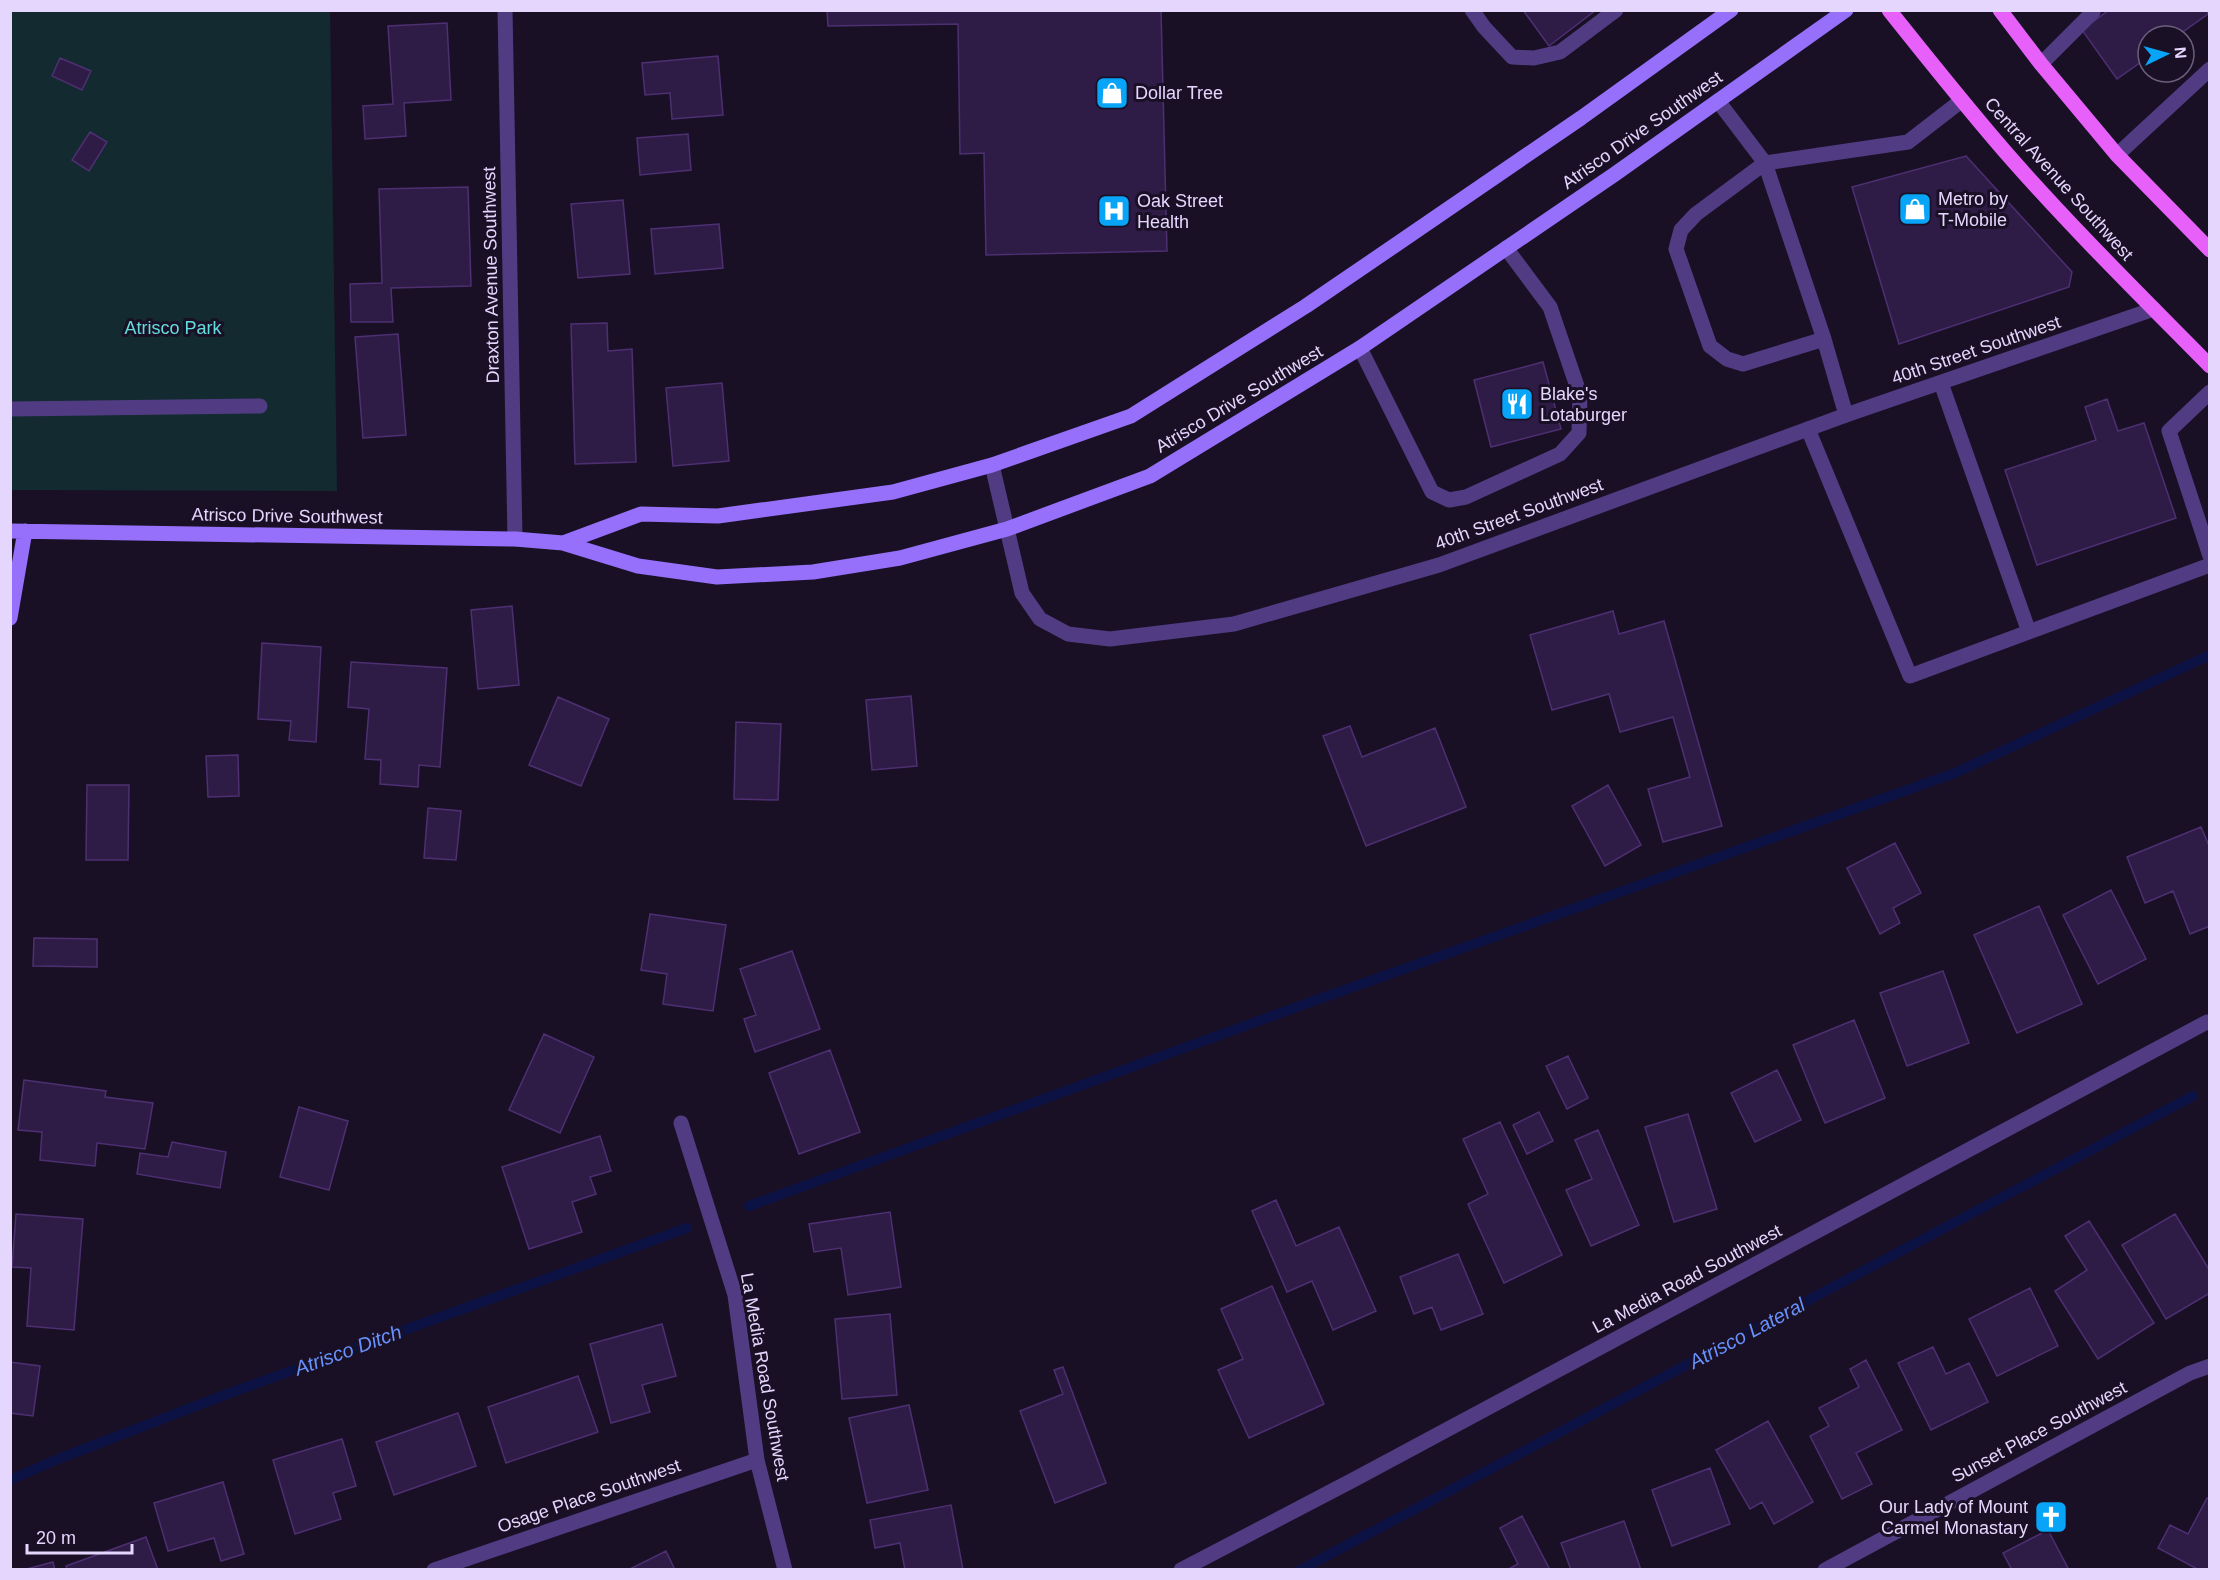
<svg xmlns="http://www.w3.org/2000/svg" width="2220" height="1580" viewBox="0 0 2220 1580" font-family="Arial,sans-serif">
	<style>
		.green { fill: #132a30 }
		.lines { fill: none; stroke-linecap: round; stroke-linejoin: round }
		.stream { stroke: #0c1243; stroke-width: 10 }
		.building { fill: #2f1c46; stroke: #4d2f72; stroke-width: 1.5 }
		.lane { stroke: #513c83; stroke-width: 15 }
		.street { stroke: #513c83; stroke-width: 15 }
		.secondary { stroke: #9670fb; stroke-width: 15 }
		.primary { stroke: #e760fa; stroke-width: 15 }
		.labels { text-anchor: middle; stroke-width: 6; stroke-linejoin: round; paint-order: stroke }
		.poi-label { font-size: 18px; fill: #e5d6fe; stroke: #191026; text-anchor: start }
		.street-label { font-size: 18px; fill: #e5d6fe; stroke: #191026 }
		.park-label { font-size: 18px; fill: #63dcdd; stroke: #191026 }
		.water-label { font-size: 20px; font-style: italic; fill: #6791fb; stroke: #191026 }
	</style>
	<rect width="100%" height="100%" fill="#191026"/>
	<path class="green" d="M 11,11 L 330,11 L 337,491 L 11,490 Z"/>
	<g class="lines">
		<path class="stream" d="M 749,1206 L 1305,1004 L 1955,773 L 2210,655
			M 10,1480 L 58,1459 L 227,1394 L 687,1228
			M 1300,1570 L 2193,1096"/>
	</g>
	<path class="building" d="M 827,10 L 1161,10 L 1167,251 L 986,255 L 984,153 L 960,154 L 958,24 L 828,26 Z
		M 1523,10 L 1596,10 L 1549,46 Z
		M 2109,10 L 2206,10 L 2208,14 L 2177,36 L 2148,36 L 2148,57 L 2117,79 L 2082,30 Z
		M 447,23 L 451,100 L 404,103 L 406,136 L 365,139 L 363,106 L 393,104 L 388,26 Z
		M 718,56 L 723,115 L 672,119 L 670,93 L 645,95 L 642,63 Z
		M 60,58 L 91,71 L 82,90 L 52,76 Z
		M 90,132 L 107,142 L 89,171 L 72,160 Z
		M 688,134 L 691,170 L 640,175 L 637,138 Z
		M 1966,156 L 2072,272 L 2069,287 L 1899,344 L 1852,187 Z
		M 468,187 L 471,286 L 391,288 L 393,322 L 351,322 L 350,284 L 382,283 L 379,189 Z
		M 623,200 L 630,274 L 578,278 L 571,204 Z
		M 719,224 L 723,268 L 655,274 L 651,229 Z
		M 607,323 L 608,351 L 632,349 L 636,462 L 575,464 L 571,324 Z
		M 398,334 L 406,435 L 363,438 L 355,337 Z
		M 1543,362 L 1561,429 L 1491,447 L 1474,380 Z
		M 722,383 L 729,461 L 673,466 L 666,388 Z
		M 2107,399 L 2118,431 L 2144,423 L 2176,518 L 2037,565 L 2005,470 L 2096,440 L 2085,407 Z
		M 512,606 L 519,685 L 478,689 L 471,610 Z
		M 1613,611 L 1619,634 L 1664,621 L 1722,826 L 1663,842 L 1648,789 L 1690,777 L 1673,717 L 1620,732 L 1609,694 L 1552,710 L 1530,635 Z
		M 262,643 L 321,647 L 316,742 L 289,740 L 291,721 L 258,719 Z
		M 351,662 L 447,668 L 440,767 L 419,765 L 418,787 L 380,784 L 381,760 L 365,759 L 369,709 L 348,707 Z
		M 911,696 L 917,766 L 872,770 L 866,700 Z
		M 558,697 L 609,719 L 581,786 L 529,765 Z
		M 736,722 L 781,724 L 778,800 L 734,799 Z
		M 1350,726 L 1362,757 L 1435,728 L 1466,807 L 1366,846 L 1323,736 Z
		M 238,755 L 239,796 L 208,797 L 206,756 Z
		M 87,785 L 129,785 L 128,860 L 86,860 Z
		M 1608,785 L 1641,845 L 1605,866 L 1572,806 Z
		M 428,808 L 461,811 L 456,860 L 424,858 Z
		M 2201,827 L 2210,848 L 2210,926 L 2190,934 L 2173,891 L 2145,903 L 2127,857 Z
		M 1895,843 L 1921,893 L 1893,908 L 1900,923 L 1880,934 L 1847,868 Z
		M 2111,890 L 2146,959 L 2098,984 L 2063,915 Z
		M 2039,906 L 2082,1004 L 2017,1033 L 1974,935 Z
		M 650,914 L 726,925 L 713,1011 L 663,1004 L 667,974 L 641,970 Z
		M 34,938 L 97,939 L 97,967 L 33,966 Z
		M 792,951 L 820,1029 L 755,1052 L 744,1019 L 756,1015 L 740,969 Z
		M 1943,971 L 1969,1043 L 1907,1066 L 1880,993 Z
		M 1854,1020 L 1885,1098 L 1825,1123 L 1793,1045 Z
		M 544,1034 L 594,1057 L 560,1133 L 509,1110 Z
		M 830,1050 L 860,1132 L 799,1154 L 769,1073 Z
		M 1568,1056 L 1588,1098 L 1567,1109 L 1546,1066 Z
		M 1777,1070 L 1801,1120 L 1755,1142 L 1731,1093 Z
		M 24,1080 L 106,1091 L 105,1097 L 153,1103 L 145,1149 L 97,1143 L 95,1166 L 40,1160 L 42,1132 L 18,1130 Z
		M 299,1107 L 348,1121 L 329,1190 L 280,1177 Z
		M 1539,1112 L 1553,1141 L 1527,1154 L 1513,1125 Z
		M 1688,1114 L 1717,1209 L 1674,1222 L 1645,1127 Z
		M 1500,1122 L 1562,1255 L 1504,1283 L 1468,1204 L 1488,1194 L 1463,1139 Z
		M 1598,1130 L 1639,1225 L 1591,1246 L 1566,1190 L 1592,1179 L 1575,1140 Z
		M 600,1136 L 611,1171 L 590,1177 L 596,1194 L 572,1202 L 582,1232 L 529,1249 L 502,1167 Z
		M 172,1142 L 226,1152 L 220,1188 L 137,1174 L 140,1153 L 168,1157 Z
		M 1276,1200 L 1296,1246 L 1339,1227 L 1376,1311 L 1333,1330 L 1312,1281 L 1287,1292 L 1252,1211 Z
		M 890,1212 L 901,1287 L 848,1295 L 841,1248 L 814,1252 L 809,1224 Z
		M 16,1214 L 83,1219 L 74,1330 L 27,1326 L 31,1268 L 12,1267 Z
		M 2175,1214 L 2210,1271 L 2210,1293 L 2166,1319 L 2122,1245 Z
		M 2089,1221 L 2154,1323 L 2098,1359 L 2055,1291 L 2087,1270 L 2065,1236 Z
		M 1458,1254 L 1483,1314 L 1441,1330 L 1432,1307 L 1414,1314 L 1400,1277 Z
		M 1272,1286 L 1324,1404 L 1249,1438 L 1218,1370 L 1243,1359 L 1221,1309 Z
		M 2030,1288 L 2058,1346 L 1997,1376 L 1969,1319 Z
		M 890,1314 L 897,1395 L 842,1399 L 835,1319 Z
		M 662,1324 L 676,1376 L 642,1385 L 650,1412 L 611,1423 L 590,1344 Z
		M 1933,1347 L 1946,1374 L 1969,1363 L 1988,1402 L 1931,1430 L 1898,1363 Z
		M 1866,1360 L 1902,1430 L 1856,1453 L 1872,1484 L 1842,1499 L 1810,1436 L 1829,1426 L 1819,1408 L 1859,1387 L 1850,1369 Z
		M 10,1362 L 40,1366 L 33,1416 L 10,1413 Z
		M 1063,1367 L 1106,1483 L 1055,1503 L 1020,1411 L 1063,1394 L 1054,1370 Z
		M 578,1376 L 598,1432 L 506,1463 L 488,1407 Z
		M 909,1405 L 928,1490 L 867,1503 L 849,1418 Z
		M 458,1413 L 476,1466 L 394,1495 L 376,1442 Z
		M 1768,1421 L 1813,1502 L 1774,1524 L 1762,1502 L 1750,1509 L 1716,1450 Z
		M 342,1439 L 356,1486 L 333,1493 L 341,1519 L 295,1534 L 273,1460 Z
		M 1710,1468 L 1730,1524 L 1672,1546 L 1652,1490 Z
		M 223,1482 L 244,1554 L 221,1561 L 214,1538 L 168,1551 L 154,1503 Z
		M 2207,1498 L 2210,1500 L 2210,1570 L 2199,1570 L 2158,1548 L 2170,1525 L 2188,1534 Z
		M 951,1505 L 963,1570 L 905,1570 L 900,1543 L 875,1548 L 870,1520 Z
		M 1522,1516 L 1550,1570 L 1507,1570 L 1518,1564 L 1500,1528 Z
		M 1624,1521 L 1641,1570 L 1571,1570 L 1561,1543 Z
		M 2048,1530 L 2069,1570 L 2012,1570 L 2003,1553 Z
		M 146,1537 L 158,1570 L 67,1570 L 66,1566 Z
		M 666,1551 L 675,1570 L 628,1570 Z
		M 53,1562 L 55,1570 L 23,1570 Z"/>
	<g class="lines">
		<path class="lane" d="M 1472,10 L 1484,27 L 1512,57 L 1534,58 L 1560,52 L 1616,10
			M 2041,64 L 2093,12 L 2092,10
			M 1718,101 L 1765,163 L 1696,214 L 1681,230 L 1676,249 L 1710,346 L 1727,359 L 1743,364 L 1824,339
			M 2117,155 L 2210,69
			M 1360,348 L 1432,492 L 1449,500 L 1466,497 L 1560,454 L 1579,433 L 1580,395 L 1550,307 L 1506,248
			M 1941,383 L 2029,632
			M 2210,392 L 2169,431 L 2210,556
			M 10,409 L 260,406
			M 1846,415 L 1824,339 L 1765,163 L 1908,142 L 1961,101
			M 1808,429 L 1910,676 L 2210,565"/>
		<path class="street" d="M 505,10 L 515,539
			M 992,465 L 1022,593 L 1040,619 L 1068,634 L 1110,639 L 1234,624 L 1439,565 L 1846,415 L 2154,309
			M 681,1123 L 735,1295 L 757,1460 L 785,1570
			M 434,1570 L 757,1460
			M 1181,1570 L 1355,1479 L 2207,1022 L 2210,1023
			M 1825,1570 L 2190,1373 L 2210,1366"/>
		<path class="secondary" d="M 10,531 L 515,539 L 563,543 L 638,566 L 717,577 L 813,572 L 900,558 L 1007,529 L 1150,476 L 1360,348 L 1615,174 L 1846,10
			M 563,543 L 641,514 L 718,516 L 893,492 L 992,465 L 1131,416 L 1306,306 L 1394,246 L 1581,118 L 1731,10
			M 10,618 L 25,531"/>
		<path class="primary" d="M 1889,10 C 1928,59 1967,108 2008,155 C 2072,228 2141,296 2210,366
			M 2000,10 L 2041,64 L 2117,155 L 2210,250"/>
	</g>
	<defs>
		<symbol id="shop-square" viewBox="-11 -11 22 22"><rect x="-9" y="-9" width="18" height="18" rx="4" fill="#08a4f8" stroke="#191026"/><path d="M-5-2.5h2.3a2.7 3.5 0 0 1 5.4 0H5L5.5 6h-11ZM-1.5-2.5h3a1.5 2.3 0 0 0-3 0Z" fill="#fff"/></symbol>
		<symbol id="hospital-square" viewBox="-11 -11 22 22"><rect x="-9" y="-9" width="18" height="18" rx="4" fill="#08a4f8" stroke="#191026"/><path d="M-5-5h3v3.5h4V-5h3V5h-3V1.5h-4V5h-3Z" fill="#fff"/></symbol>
		<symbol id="restaurant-square" viewBox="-11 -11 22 22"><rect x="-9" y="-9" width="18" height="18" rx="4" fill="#08a4f8" stroke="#191026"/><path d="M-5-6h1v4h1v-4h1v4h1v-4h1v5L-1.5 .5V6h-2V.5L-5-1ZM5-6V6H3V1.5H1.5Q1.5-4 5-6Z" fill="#fff"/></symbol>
		<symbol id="church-square" viewBox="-11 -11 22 22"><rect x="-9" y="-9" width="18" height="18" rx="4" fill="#08a4f8" stroke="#191026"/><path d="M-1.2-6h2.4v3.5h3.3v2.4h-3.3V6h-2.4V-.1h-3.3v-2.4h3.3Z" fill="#fff"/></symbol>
	</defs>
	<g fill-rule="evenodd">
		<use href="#shop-square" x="1093" y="74" width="38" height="38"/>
		<use href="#shop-square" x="1896" y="190" width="38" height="38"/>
		<use href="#hospital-square" x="1095" y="192" width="38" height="38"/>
		<use href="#restaurant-square" x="1498" y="385" width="38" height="38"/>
		<use href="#church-square" x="2032" y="1498" width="38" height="38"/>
	</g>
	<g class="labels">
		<g class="poi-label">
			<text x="1135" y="99">Dollar Tree</text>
			<text x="1938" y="205">Metro by<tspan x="1938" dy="21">T-Mobile</tspan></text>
			<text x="1137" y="207">Oak Street<tspan x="1137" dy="21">Health</tspan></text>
			<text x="1540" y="400">Blake's<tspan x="1540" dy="21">Lotaburger</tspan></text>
			<text x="2028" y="1513" text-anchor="end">Our Lady of Mount<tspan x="2028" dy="21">Carmel Monastary</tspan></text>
		</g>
		<g class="street-label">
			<text transform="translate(1642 130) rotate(-35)" y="6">Atrisco Drive Southwest</text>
			<text transform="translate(2059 179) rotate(48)" y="6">Central Avenue Southwest</text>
			<text transform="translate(491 275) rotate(-91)" y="6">Draxton Avenue Southwest</text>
			<text transform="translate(1976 350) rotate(-19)" y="6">40th Street Southwest</text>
			<text transform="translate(1239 399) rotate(-31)" y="6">Atrisco Drive Southwest</text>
			<text transform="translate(1519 514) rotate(-20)" y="6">40th Street Southwest</text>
			<text transform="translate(287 516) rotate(1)" y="6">Atrisco Drive Southwest</text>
			<text transform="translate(1687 1279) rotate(-28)" y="6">La Media Road Southwest</text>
			<text transform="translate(765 1377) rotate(80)" y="6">La Media Road Southwest</text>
			<text transform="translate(2039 1432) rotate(-28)" y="6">Sunset Place Southwest</text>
			<text transform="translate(589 1496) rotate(-19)" y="6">Osage Place Southwest</text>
		</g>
		<g class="park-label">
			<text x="173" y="334">Atrisco Park</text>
		</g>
		<g class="water-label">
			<text transform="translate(1747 1333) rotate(-28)" y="7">Atrisco Lateral</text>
			<text transform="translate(348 1350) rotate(-20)" y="7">Atrisco Ditch</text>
		</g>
	</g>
	<rect width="2220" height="1580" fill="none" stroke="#e5d6fe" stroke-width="24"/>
	<g transform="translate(2166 54) rotate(85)"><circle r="28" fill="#191026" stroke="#6b5f7c" stroke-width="1.5"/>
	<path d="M0-4.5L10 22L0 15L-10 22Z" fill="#08a4f8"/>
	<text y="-9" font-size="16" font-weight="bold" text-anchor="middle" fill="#e5d6fe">N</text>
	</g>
	<path d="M27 1544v9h105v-9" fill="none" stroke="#e5d6fe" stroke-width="3"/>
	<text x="36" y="1544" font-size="18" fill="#e5d6fe" stroke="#191026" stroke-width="4.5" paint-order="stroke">20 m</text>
</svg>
